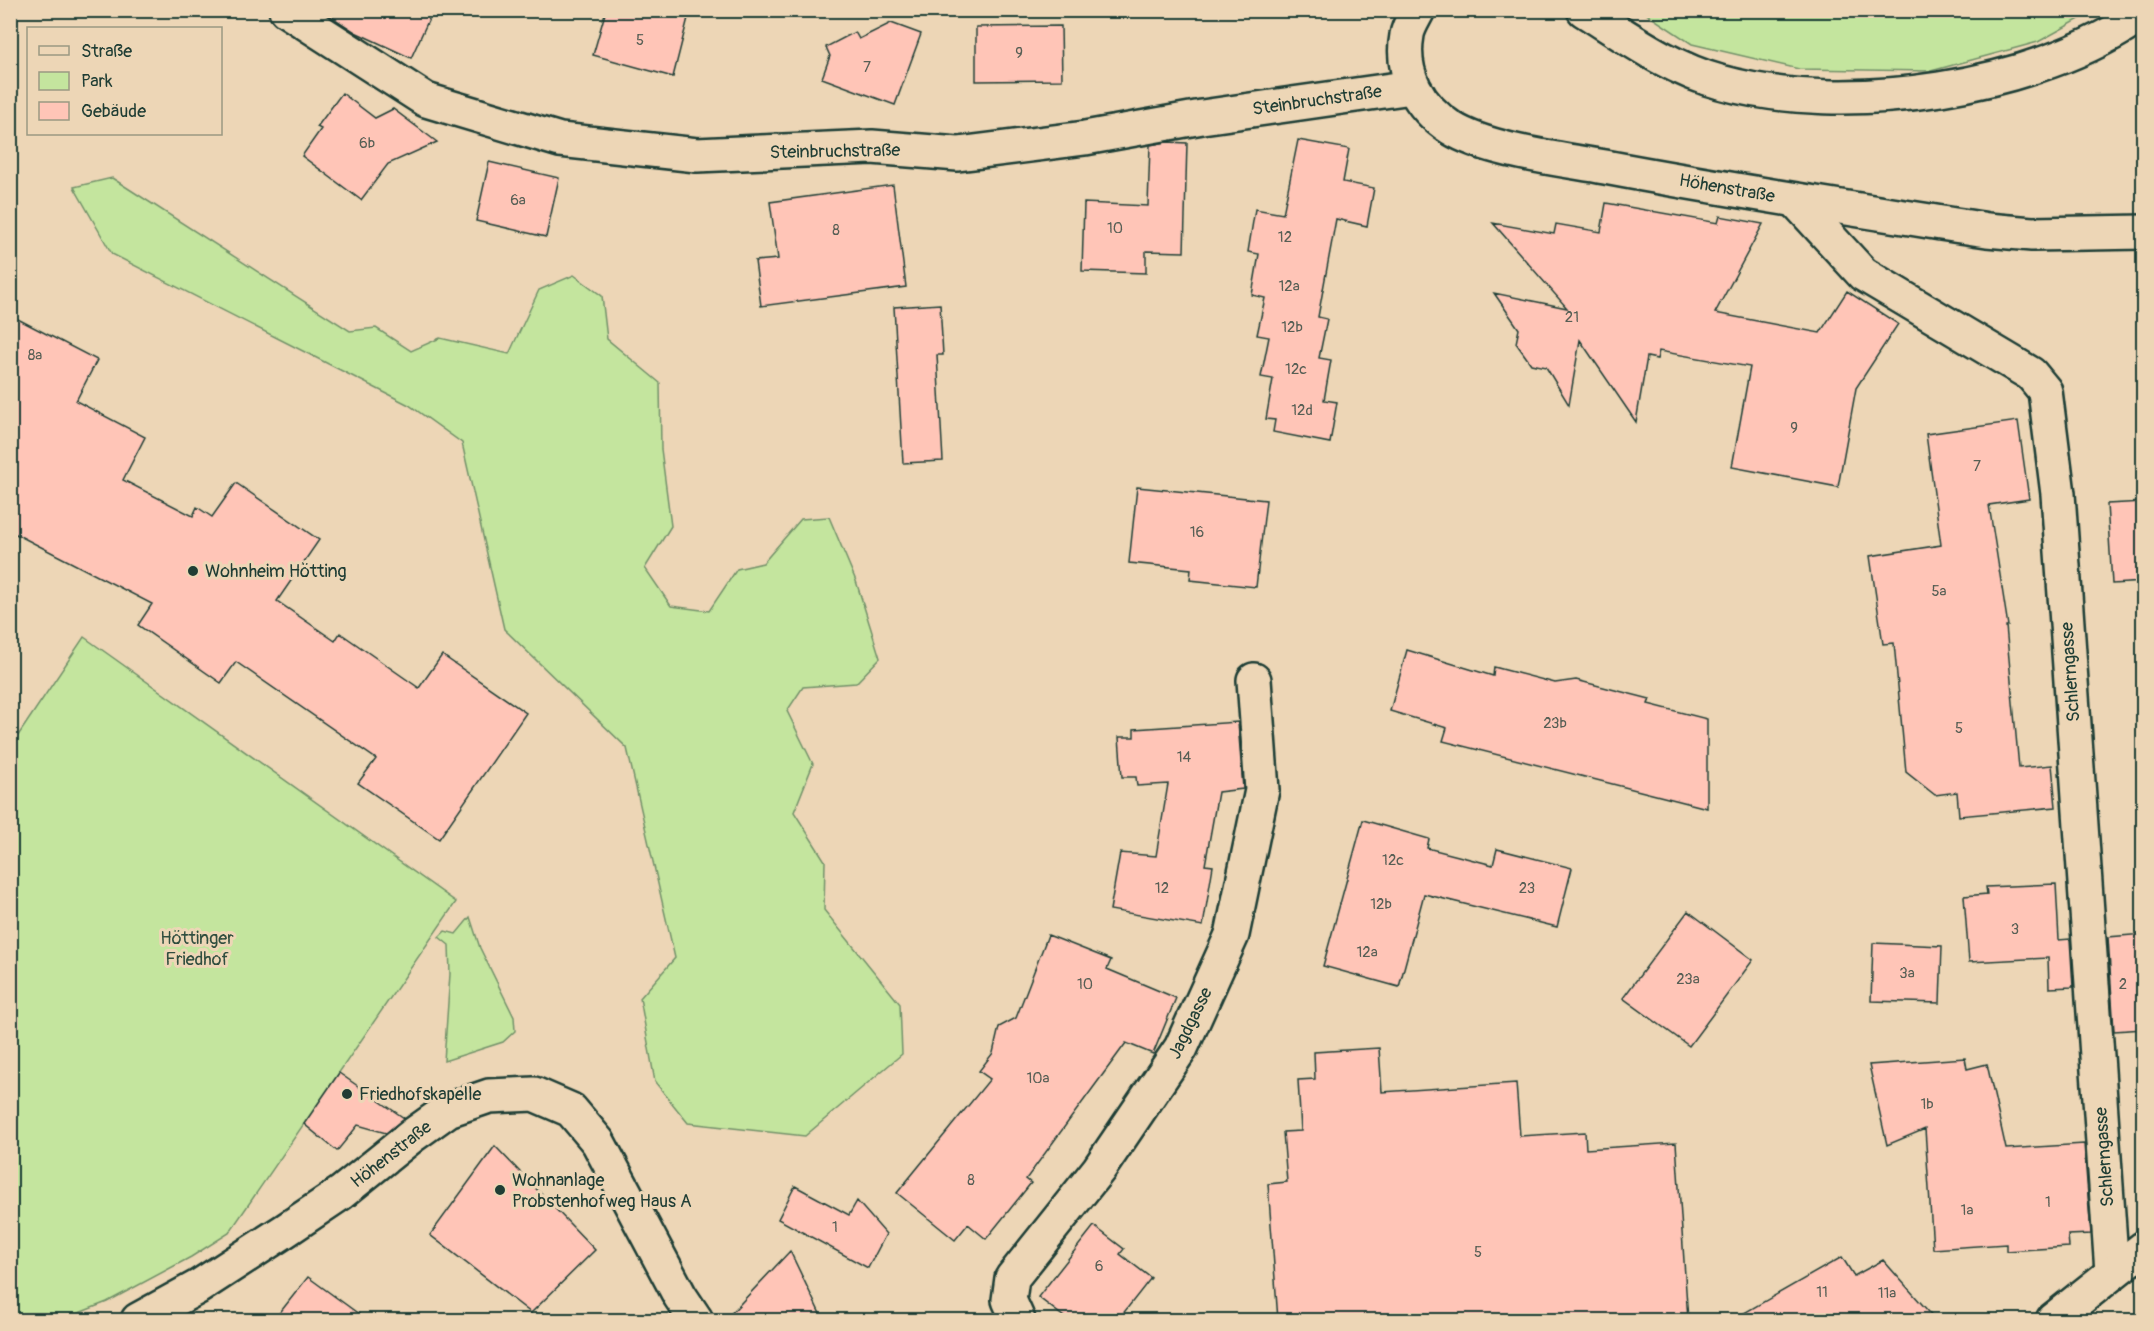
<svg xmlns="http://www.w3.org/2000/svg" width="2154" height="1331" viewBox="0 0 2154 1331" font-family="Pangolin,sans-serif">
	<style>
		.green { fill: #c4e59e; stroke: #729169; stroke-width: 1.5 }
		.building { fill: #ffc5b7; stroke: #1f3d34; stroke-width: 1.5 }
		.lines { fill: none; stroke-linecap: round; stroke-linejoin: round }
		.street-casing { stroke: #1f3d34; stroke-width: 38 }
		.secondary-casing { stroke: #1f3d34; stroke-width: 38 }
		.street { stroke: #edd6b6; stroke-width: 33 }
		.secondary { stroke: #edd6b6; stroke-width: 33 }
		.poi-dot { fill: #1f3d34; stroke: #edd6b6; stroke-width: 2 }
		.labels { text-anchor: middle; stroke-width: 6; stroke-linejoin: round; paint-order: stroke }
		.number-label { font-size: 15px; fill: #575f55 }
		.street-label { font-size: 18px; fill: #1f3d34; stroke: #edd6b6 }
		.poi-label { font-size: 18px; fill: #1f3d34; stroke: #edd6b6; text-anchor: start }
		.park-label { font-size: 18px; fill: #304e3f; stroke: #edd6b6 }
	</style>
	<rect width="100%" height="100%" fill="#edd6b6"/>
	<filter id="ink" filterUnits="userSpaceOnUse"><feTurbulence type="fractalNoise" baseFrequency=".0167" numOctaves="2"/><feDisplacementMap in="SourceGraphic" scale="12" xChannelSelector="R" yChannelSelector="G"/><feConvolveMatrix kernelMatrix="1 2 1 2 8 2 1 2 1" color-interpolation-filters="sRGB"/></filter>
	<g filter="url(#ink)">
		<path class="green" d="M 1642,11 L 2094,11 L 2038,42 L 1931,71 L 1799,69 L 1692,44 Z
			M 112,178 L 350,331 L 376,328 L 411,351 L 440,338 L 509,354 L 539,290 L 574,275 L 602,296 L 607,339 L 660,383 L 661,449 L 671,526 L 645,568 L 671,606 L 709,611 L 737,569 L 763,563 L 801,519 L 829,517 L 856,581 L 880,658 L 856,683 L 803,687 L 787,711 L 813,764 L 794,812 L 825,861 L 824,910 L 900,1004 L 902,1054 L 805,1136 L 688,1123 L 655,1082 L 640,998 L 675,958 L 627,748 L 504,629 L 462,443 L 409,405 L 112,254 L 74,187 Z
			M 84,637 L 456,902 L 229,1233 L 191,1257 L 107,1302 L 61,1320 L 11,1320 L 11,746 Z
			M 470,917 L 480,948 L 514,1017 L 515,1031 L 503,1042 L 444,1061 L 450,974 L 449,945 L 439,937 L 445,931 L 456,934 Z"/>
		<path class="building" d="M 321,10 L 433,10 L 411,58 L 355,32 Z
			M 606,10 L 690,10 L 673,77 L 593,55 Z
			M 891,23 L 921,34 L 895,105 L 822,78 L 830,56 L 826,47 L 855,32 L 859,39 Z
			M 1061,26 L 1062,80 L 976,81 L 976,27 Z
			M 342,93 L 375,118 L 393,109 L 437,142 L 388,164 L 361,200 L 302,156 L 321,129 L 317,127 Z
			M 1298,140 L 1349,149 L 1343,182 L 1374,188 L 1367,226 L 1336,219 L 1318,317 L 1327,319 L 1319,358 L 1331,360 L 1324,400 L 1337,402 L 1330,443 L 1273,432 L 1275,420 L 1266,419 L 1273,379 L 1261,377 L 1269,337 L 1257,335 L 1265,298 L 1252,295 L 1259,254 L 1248,252 L 1255,209 L 1283,214 Z
			M 1167,142 L 1187,143 L 1184,252 L 1146,251 L 1146,273 L 1082,271 L 1084,203 L 1148,206 L 1150,145 Z
			M 489,162 L 559,178 L 546,237 L 476,221 Z
			M 893,185 L 906,287 L 761,306 L 755,261 L 778,259 L 770,202 Z
			M 1606,203 L 1718,223 L 1720,216 L 1763,224 L 1715,313 L 1820,333 L 1847,291 L 1898,324 L 1856,388 L 1838,487 L 1732,467 L 1750,367 L 1659,351 L 1657,359 L 1647,357 L 1636,422 L 1580,340 L 1569,405 L 1546,367 L 1531,364 L 1516,343 L 1519,329 L 1494,293 L 1567,308 L 1493,223 L 1554,234 L 1556,224 L 1601,232 Z
			M 940,304 L 943,355 L 937,355 L 943,461 L 903,463 L 894,307 Z
			M 10,315 L 97,360 L 76,401 L 145,437 L 123,480 L 193,516 L 197,507 L 212,517 L 236,483 L 319,540 L 277,601 L 335,641 L 340,633 L 419,688 L 442,655 L 526,713 L 439,839 L 358,783 L 376,759 L 236,662 L 221,683 L 138,625 L 152,604 L 10,531 Z
			M 2018,421 L 2029,499 L 1989,505 L 2008,626 L 2006,626 L 2019,768 L 2052,765 L 2056,807 L 1959,816 L 1957,792 L 1935,795 L 1906,772 L 1894,643 L 1883,644 L 1870,556 L 1941,545 L 1926,434 Z
			M 1137,487 L 1266,500 L 1256,587 L 1190,580 L 1191,569 L 1129,563 Z
			M 2144,502 L 2144,582 L 2112,584 L 2107,504 Z
			M 1407,650 L 1493,676 L 1494,667 L 1555,683 L 1576,680 L 1650,699 L 1648,704 L 1707,719 L 1707,808 L 1443,741 L 1447,728 L 1390,711 Z
			M 1238,722 L 1243,789 L 1218,792 L 1205,865 L 1213,866 L 1203,926 L 1110,910 L 1120,853 L 1156,856 L 1168,784 L 1137,786 L 1136,777 L 1122,777 L 1119,737 L 1134,737 L 1134,729 Z
			M 1363,820 L 1429,839 L 1427,848 L 1493,865 L 1497,849 L 1572,868 L 1557,927 L 1424,894 L 1399,987 L 1323,966 Z
			M 2056,884 L 2059,940 L 2070,939 L 2073,987 L 2049,988 L 2048,958 L 1969,962 L 1964,896 L 1987,894 L 1986,887 Z
			M 1688,911 L 1753,960 L 1689,1046 L 1623,998 Z
			M 2144,934 L 2144,1029 L 2114,1031 L 2108,937 Z
			M 1048,935 L 1111,960 L 1107,969 L 1176,998 L 1153,1054 L 1126,1043 L 1026,1179 L 1031,1183 L 986,1239 L 968,1224 L 955,1240 L 897,1193 L 990,1079 L 979,1071 L 993,1053 L 999,1027 L 1016,1018 Z
			M 1873,943 L 1942,946 L 1940,1003 L 1871,1001 Z
			M 1379,1048 L 1382,1092 L 1516,1083 L 1520,1136 L 1585,1132 L 1586,1149 L 1676,1143 L 1688,1320 L 1278,1320 L 1268,1184 L 1287,1182 L 1283,1132 L 1301,1131 L 1298,1080 L 1315,1079 L 1314,1052 Z
			M 1965,1058 L 1967,1069 L 1987,1064 L 2006,1149 L 2084,1144 L 2091,1234 L 2068,1235 L 2069,1247 L 2006,1251 L 2006,1244 L 1933,1249 L 1925,1129 L 1887,1145 L 1869,1065 Z
			M 339,1073 L 404,1118 L 386,1133 L 358,1125 L 337,1151 L 304,1124 Z
			M 495,1146 L 595,1250 L 531,1313 L 430,1235 Z
			M 795,1186 L 849,1215 L 857,1201 L 886,1234 L 868,1268 L 778,1219 Z
			M 1094,1226 L 1124,1249 L 1120,1254 L 1151,1278 L 1118,1320 L 1068,1320 L 1038,1297 Z
			M 790,1251 L 823,1320 L 725,1320 Z
			M 1842,1257 L 1854,1276 L 1883,1260 L 1936,1320 L 1732,1320 Z
			M 308,1277 L 367,1320 L 274,1320 Z"/>
		<g class="lines">
			<defs>
				<path id="street" d="M 286,10 L 426,100 L 560,140 L 697,155 L 872,147 L 958,154 L 1085,138 L 1202,117 L 1412,87
					M 1795,200 L 1863,274 L 2031,374 L 2045,391 L 2058,494 L 2112,1272
					M 1018,1320 L 1009,1300 L 1012,1278 L 1099,1169 L 1181,1048 L 1232,935 L 1262,790 L 1254,680"/>
				<path id="secondary" d="M 1418,10 C 1414,18 1408,27 1407,35 C 1400,74 1419,107 1451,128 C 1488,151 1561,159 1605,167 C 1732,191 1859,210 1987,230 L 2032,234 L 2144,232
					M 1584,10 C 1627,37 1671,69 1720,82 C 1845,117 2038,89 2144,13
					M 138,1320 L 198,1287 L 286,1230 L 341,1193 L 413,1135 L 448,1110 L 489,1096 L 534,1094 L 571,1110 L 598,1142 L 680,1296 L 696,1320
					M 2053,1320 L 2144,1248"/>
			</defs>
			<use href="#street" class="street-casing"/>
			<use href="#secondary" class="secondary-casing"/>
			<use href="#street" class="street"/>
			<use href="#secondary" class="secondary"/>
		</g>
	</g>
	<g class="poi-dot">
		<circle cx="193" cy="571" r="6"/>
		<circle cx="347" cy="1094" r="6"/>
		<circle cx="500" cy="1190" r="6"/>
	</g>
	<g class="labels">
		<g class="number-label">
			<text x="640" y="45">5</text>
			<text x="1019" y="58">9</text>
			<text x="867" y="72">7</text>
			<text x="367" y="148">6b</text>
			<text x="518" y="205">6a</text>
			<text x="1115" y="233">10</text>
			<text x="836" y="235">8</text>
			<text x="1285" y="242">12</text>
			<text x="1289" y="291">12a</text>
			<text x="1572" y="322">21</text>
			<text x="1292" y="332">12b</text>
			<text x="35" y="360">8a</text>
			<text x="1296" y="374">12c</text>
			<text x="1302" y="415">12d</text>
			<text x="1794" y="433">9</text>
			<text x="1977" y="471">7</text>
			<text x="1197" y="537">16</text>
			<text x="1939" y="596">5a</text>
			<text x="1555" y="728">23b</text>
			<text x="1959" y="733">5</text>
			<text x="1184" y="762">14</text>
			<text x="1393" y="865">12c</text>
			<text x="1162" y="893">12</text>
			<text x="1527" y="893">23</text>
			<text x="1381" y="909">12b</text>
			<text x="2015" y="934">3</text>
			<text x="1367" y="957">12a</text>
			<text x="1907" y="978">3a</text>
			<text x="1688" y="984">23a</text>
			<text x="1085" y="989">10</text>
			<text x="2123" y="989">2</text>
			<text x="1038" y="1083">10a</text>
			<text x="1927" y="1109">1b</text>
			<text x="971" y="1185">8</text>
			<text x="2048" y="1207">1</text>
			<text x="1967" y="1215">1a</text>
			<text x="835" y="1232">1</text>
			<text x="1478" y="1257">5</text>
			<text x="1099" y="1271">6</text>
			<text x="1822" y="1297">11</text>
			<text x="1887" y="1298">11a</text>
		</g>
		<g class="street-label">
			<text transform="translate(1317 100) rotate(-8)" y="6">Steinbruchstraße</text>
			<text transform="translate(835 151) rotate(-1)" y="6">Steinbruchstraße</text>
			<text transform="translate(1727 188) rotate(10)" y="6">Höhenstraße</text>
			<text transform="translate(2070 672) rotate(-94)" y="6">Schlerngasse</text>
			<text transform="translate(1190 1023) rotate(-64)" y="6">Jagdgasse</text>
			<text transform="translate(391 1154) rotate(-38)" y="6">Höhenstraße</text>
			<text transform="translate(2104 1157) rotate(-94)" y="6">Schlerngasse</text>
		</g>
		<g class="poi-label">
			<text x="205" y="577">Wohnheim Hötting</text>
			<text x="359" y="1100">Friedhofskapelle</text>
			<text x="512" y="1186">Wohnanlage<tspan x="512" dy="21">Probstenhofweg Haus A</tspan></text>
		</g>
		<g class="park-label">
			<text x="197" y="944">Höttinger<tspan x="197" dy="21">Friedhof</tspan></text>
		</g>
	</g>
	<rect width="2154" height="1331" fill="none" stroke="#edd6b6" stroke-width="36"/>
	<rect x="18" y="18" width="2118" height="1295" fill="none" stroke="#1f3d34" stroke-width="2" filter="url(#ink)"/>
	<rect x="27" y="27" width="195" height="108" fill="#edd6b6" stroke="#9b9982" stroke-width="1.5"/>
	<rect x="39" y="46" width="30" height="9" fill="#edd6b6" stroke="#9b9982" stroke-width="1.5"/>
	<text x="81" y="57" font-size="18" fill="#1f3d34">Straße</text>
	<rect x="39" y="72" width="30" height="18" fill="#c4e59e" stroke="#9b9982" stroke-width="1.5"/>
	<text x="81" y="87" font-size="18" fill="#1f3d34">Park</text>
	<rect x="39" y="102" width="30" height="18" fill="#ffc5b7" stroke="#9b9982" stroke-width="1.5"/>
	<text x="81" y="117" font-size="18" fill="#1f3d34">Gebäude</text>
</svg>
